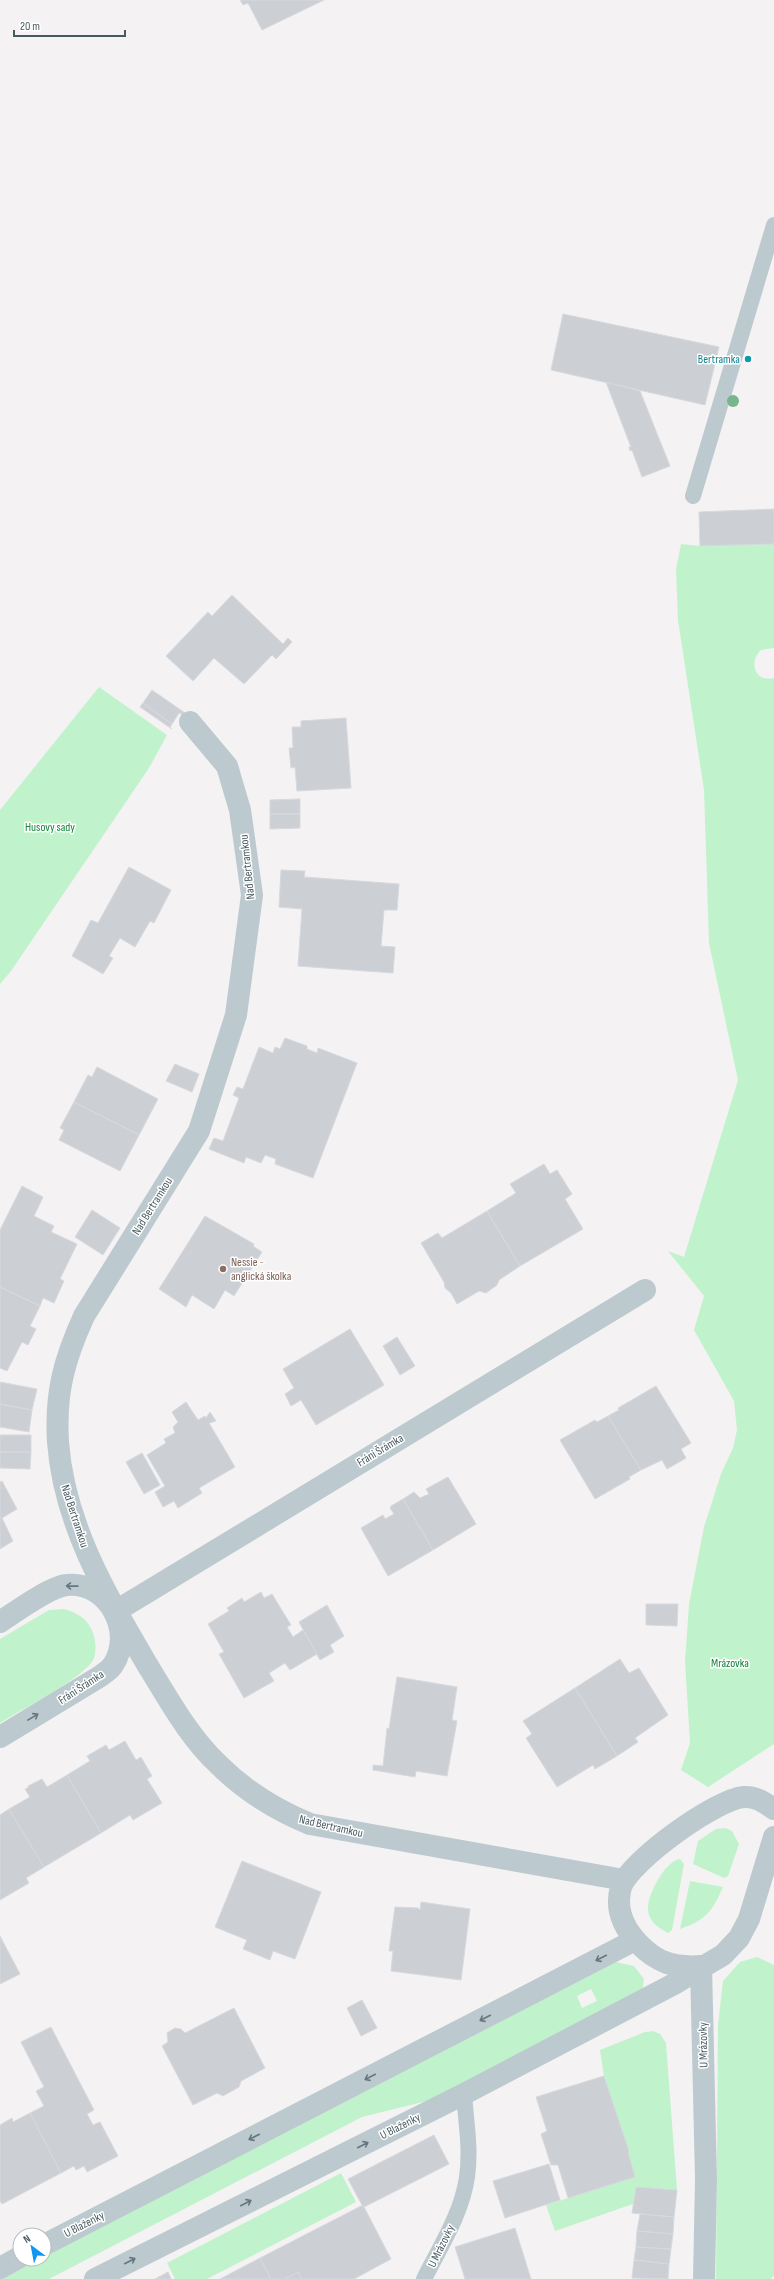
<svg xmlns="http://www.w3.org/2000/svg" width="774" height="2279" viewBox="0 0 774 2279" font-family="'Sofia Sans Condensed',sans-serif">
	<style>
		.green { fill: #c0f3cb; fill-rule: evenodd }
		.building { fill: #ccd0d5; stroke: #d6d9de }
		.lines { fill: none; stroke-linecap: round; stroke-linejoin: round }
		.lane { stroke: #bccacf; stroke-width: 16 }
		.street { stroke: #bccacf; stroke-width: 22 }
		.tree { fill: #77b68c }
		.oneway { stroke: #65767c }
		.culture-dot { fill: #0f9aa8; stroke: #fff; stroke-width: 1.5 }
		.education-dot { fill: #8d6e63; stroke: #fff; stroke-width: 1.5 }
		.labels { text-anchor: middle; stroke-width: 3; stroke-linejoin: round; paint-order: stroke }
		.culture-label { font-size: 12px; fill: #0d838f; stroke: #fff; text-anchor: end }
		.park-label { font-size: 12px; fill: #118438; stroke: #fff }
		.street-label { font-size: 12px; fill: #485a61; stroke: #fff }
		.education-label { font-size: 12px; fill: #785e54; stroke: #fff; text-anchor: start }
	</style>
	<rect width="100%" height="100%" fill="#f4f2f3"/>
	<path class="green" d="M 681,544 L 700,546 L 774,544 L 774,648 L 761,650 C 748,662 755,683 774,678 L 774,1744 L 708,1787 L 681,1770 L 690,1743 L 685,1662 L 689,1604 L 704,1527 L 721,1474 L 733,1448 L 737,1430 L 734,1401 L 694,1330 L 704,1296 L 668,1251 L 684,1257 L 738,1080 L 709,943 L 704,790 L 678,620 L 676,570 Z
		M 99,687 L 167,735 L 149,768 L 11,971 L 0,984 L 0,810 Z
		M 64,1609 C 78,1613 88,1619 93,1633 C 96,1640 97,1655 92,1662 C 75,1683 24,1708 0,1723 L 0,1639 L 49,1610 Z
		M 725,1828 L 732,1831 L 739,1844 L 728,1876 L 724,1878 L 693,1864 L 698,1841 L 716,1829 Z
		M 680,1859 L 684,1864 L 672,1930 L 668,1933 C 659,1928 649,1922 648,1910 C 647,1895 665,1861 680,1859 Z
		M 690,1881 L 723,1887 C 712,1912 706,1920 680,1929 Z
		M 757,1957 L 774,1965 L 774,2276 L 770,2279 L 716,2279 L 718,2025 L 723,1981 L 740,1962 Z
		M 616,1962 L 634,1966 L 644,1979 L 642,1993 L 435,2099 L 362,2117 L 49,2279 L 2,2279 ZM 591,1989 L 597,2001 L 582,2008 L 577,1996 Z
		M 653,2031 L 660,2034 L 666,2043 L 677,2190 L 636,2187 L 633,2204 L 555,2231 L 546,2205 L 635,2177 L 628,2152 L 629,2151 L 604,2076 L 600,2050 L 645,2032 Z
		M 341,2173 L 356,2202 L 207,2279 L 175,2279 L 167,2263 Z"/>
	<path class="building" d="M 240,0 L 324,0 L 262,30 L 248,3 L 243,5 Z
		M 563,314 L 719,347 L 705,405 L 551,370 Z
		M 606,382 L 640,391 L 670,466 L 642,477 L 632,450 L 630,451 L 629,447 L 631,447 Z
		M 774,509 L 774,544 L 700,546 L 699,512 Z
		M 232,595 L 283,644 L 288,638 L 292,642 L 276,659 L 272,655 L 244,684 L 214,658 L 193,681 L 166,656 L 208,612 L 212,616 Z
		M 152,690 L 185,713 L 183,715 L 179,713 L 172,724 L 143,703 Z
		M 143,703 L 172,724 L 170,727 L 172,729 L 140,707 Z
		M 346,718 L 351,788 L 297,791 L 295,767 L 291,768 L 289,748 L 293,748 L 292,727 L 301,727 L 301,721 Z
		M 300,799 L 300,814 L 270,814 L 270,800 Z
		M 270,814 L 300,814 L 300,828 L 270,829 Z
		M 129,867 L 171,890 L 154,923 L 150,921 L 135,947 L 120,938 L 109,956 L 113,958 L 103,974 L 72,956 L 91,920 L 98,923 Z
		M 281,870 L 305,871 L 304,877 L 399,884 L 397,910 L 384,910 L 381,946 L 395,947 L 393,973 L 298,966 L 302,909 L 279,907 Z
		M 285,1038 L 307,1046 L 307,1049 L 317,1053 L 318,1048 L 357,1063 L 313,1178 L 275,1164 L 276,1159 L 265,1155 L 261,1163 L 246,1157 L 244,1163 L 209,1149 L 214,1138 L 223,1141 L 239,1098 L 233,1095 L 237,1087 L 243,1089 L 259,1047 L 273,1053 L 275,1047 L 280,1049 Z
		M 175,1064 L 199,1074 L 192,1092 L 166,1081 Z
		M 97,1067 L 158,1099 L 139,1135 L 74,1102 L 88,1075 L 92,1077 Z
		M 74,1102 L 139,1135 L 120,1171 L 59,1140 L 64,1130 L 60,1128 Z
		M 544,1164 L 550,1174 L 557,1170 L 572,1194 L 565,1199 L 583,1229 L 520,1266 L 487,1211 L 516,1193 L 510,1184 Z
		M 22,1186 L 43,1197 L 34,1216 L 54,1226 L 51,1232 L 77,1244 L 60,1279 L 64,1281 L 54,1303 L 43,1298 L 40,1306 L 0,1287 L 0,1230 Z
		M 92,1210 L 120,1228 L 103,1255 L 75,1237 Z
		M 487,1211 L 520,1266 L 499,1280 L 497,1285 L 486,1293 L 479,1291 L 457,1304 L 451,1293 L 445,1288 L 444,1282 L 421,1243 L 438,1233 L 442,1238 Z
		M 205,1216 L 254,1244 L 253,1246 L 262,1252 L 234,1296 L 225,1290 L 214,1309 L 192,1295 L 186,1307 L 159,1289 Z
		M 0,1287 L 40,1306 L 30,1326 L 36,1329 L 28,1345 L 22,1342 L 7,1371 L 0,1368 Z
		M 350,1329 L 384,1385 L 316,1425 L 301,1400 L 291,1406 L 285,1394 L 294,1388 L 283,1369 Z
		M 397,1337 L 415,1366 L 400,1375 L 383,1346 Z
		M 0,1382 L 37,1389 L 32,1410 L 0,1404 Z
		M 656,1386 L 691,1443 L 681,1449 L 686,1458 L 667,1469 L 662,1460 L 641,1470 L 608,1416 L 619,1410 L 618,1408 Z
		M 186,1402 L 198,1420 L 205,1416 L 206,1418 L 210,1412 L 216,1421 L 209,1423 L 235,1467 L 199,1488 L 202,1493 L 178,1508 L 174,1501 L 163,1507 L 155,1492 L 165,1486 L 147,1455 L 166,1443 L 164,1439 L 175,1433 L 173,1427 L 178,1422 L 172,1412 Z
		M 0,1404 L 32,1410 L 29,1432 L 0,1427 Z
		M 608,1416 L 641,1470 L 629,1477 L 630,1479 L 595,1499 L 560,1440 L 595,1420 L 597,1422 Z
		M 0,1435 L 31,1435 L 31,1452 L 0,1452 Z
		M 0,1452 L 31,1452 L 30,1469 L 0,1468 Z
		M 142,1453 L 160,1485 L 144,1494 L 126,1462 Z
		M 448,1477 L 476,1524 L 433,1550 L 403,1499 L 414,1492 L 420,1498 L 429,1494 L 426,1489 Z
		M 2,1481 L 17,1509 L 2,1518 L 13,1541 L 0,1549 L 0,1482 Z
		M 403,1499 L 433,1550 L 388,1576 L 361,1528 L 383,1515 L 385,1519 L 394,1514 L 390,1508 L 391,1506 Z
		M 261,1592 L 264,1598 L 272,1594 L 291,1625 L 287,1627 L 293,1637 L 303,1630 L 317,1654 L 290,1670 L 285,1663 L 269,1673 L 274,1681 L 244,1698 L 219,1654 L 224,1652 L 208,1624 L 229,1611 L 227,1608 L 242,1598 L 244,1602 Z
		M 646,1604 L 678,1604 L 677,1626 L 646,1625 Z
		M 327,1605 L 344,1636 L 330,1645 L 334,1652 L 320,1660 L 299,1622 Z
		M 620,1659 L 629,1673 L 639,1668 L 668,1715 L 635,1738 L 638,1742 L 617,1756 L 575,1688 Z
		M 397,1677 L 457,1687 L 452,1720 L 457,1721 L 447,1776 L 416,1771 L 415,1777 L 373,1770 L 373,1765 L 383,1766 L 387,1728 L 389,1729 Z
		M 575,1688 L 617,1756 L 595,1769 L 593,1765 L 557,1787 L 526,1738 L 532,1734 L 523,1721 Z
		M 125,1741 L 136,1760 L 141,1757 L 152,1776 L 147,1779 L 162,1803 L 133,1820 L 130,1815 L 101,1833 L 67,1775 L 90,1761 L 87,1756 L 106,1745 L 109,1750 Z
		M 67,1775 L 101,1833 L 44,1867 L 9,1809 L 30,1797 L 25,1789 L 28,1788 L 28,1786 L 42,1779 L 47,1787 Z
		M 9,1809 L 44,1867 L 26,1878 L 29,1883 L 0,1900 L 0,1815 Z
		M 242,1861 L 321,1892 L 295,1959 L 273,1951 L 270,1960 L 243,1949 L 247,1940 L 215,1927 Z
		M 421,1902 L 470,1909 L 461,1980 L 391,1971 L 393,1951 L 389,1951 L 395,1907 L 418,1908 L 420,1910 Z
		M 0,1936 L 20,1974 L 0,1984 Z
		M 362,2000 L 377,2028 L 361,2036 L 347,2008 Z
		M 234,2008 L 265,2068 L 241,2081 L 239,2087 L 223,2096 L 217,2093 L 193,2105 L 162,2046 L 168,2042 L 167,2033 L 175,2028 L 181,2029 L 185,2033 Z
		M 51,2027 L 94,2110 L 87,2114 L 93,2125 L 100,2122 L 118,2156 L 87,2172 L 84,2166 L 76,2170 L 74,2166 L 61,2173 L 30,2113 L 44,2106 L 36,2091 L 44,2087 L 21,2042 Z
		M 604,2076 L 629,2151 L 628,2152 L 635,2177 L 568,2198 L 558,2165 L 551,2165 L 541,2134 L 547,2131 L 536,2097 Z
		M 30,2113 L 61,2173 L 2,2204 L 0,2201 L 0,2125 L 12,2118 L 13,2122 Z
		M 434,2135 L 449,2164 L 364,2207 L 362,2205 L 348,2179 Z
		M 549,2164 L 560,2200 L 505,2218 L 493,2181 Z
		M 636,2187 L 677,2190 L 674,2217 L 632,2213 Z
		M 363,2205 L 391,2259 L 354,2279 L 302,2279 L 298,2272 L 285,2279 L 271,2279 L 260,2258 Z
		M 640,2214 L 674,2217 L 673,2234 L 637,2231 Z
		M 515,2228 L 531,2279 L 465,2279 L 455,2247 Z
		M 637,2231 L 673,2234 L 671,2249 L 636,2247 Z
		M 636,2247 L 671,2249 L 669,2264 L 634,2260 Z
		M 260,2258 L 271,2279 L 220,2279 Z
		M 634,2260 L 669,2264 L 668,2279 L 632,2278 Z
		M 168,2272 L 171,2279 L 155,2279 Z
		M 298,2272 L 302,2279 L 285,2279 Z"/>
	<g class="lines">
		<path class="lane" d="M 693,496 L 774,225
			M 424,2279 C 440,2247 462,2213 467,2177 C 471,2149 466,2122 464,2094"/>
		<path class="street" d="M 190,722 L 227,766 L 240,810 L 252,895 L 236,1015 L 199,1131 L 84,1316 C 64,1360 55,1393 58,1442 C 64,1525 107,1596 148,1666 C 169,1700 189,1737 219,1765 C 245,1791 276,1810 310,1824 L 624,1880
			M 116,1611 L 645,1290
			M 0,1622 C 15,1612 51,1586 67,1585 C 108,1581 135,1632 113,1665 C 110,1670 103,1674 99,1677 L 0,1737
			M 701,1966 C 674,1968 657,1963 638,1943 C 623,1927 615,1908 621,1887 C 630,1861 716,1799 744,1797 C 756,1796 765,1803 774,1809
			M 701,1966 L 706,2179 L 704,2279
			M 44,2245 L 635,1940
			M 0,2268 L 20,2257
			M 95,2279 L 464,2094 L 674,1984 L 723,1955 L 739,1938 L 749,1919 L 774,1837"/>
	</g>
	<circle class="tree" cx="733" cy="401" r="6"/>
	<defs><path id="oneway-shaft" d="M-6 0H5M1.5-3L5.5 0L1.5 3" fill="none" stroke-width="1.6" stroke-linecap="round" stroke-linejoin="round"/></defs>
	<g class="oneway">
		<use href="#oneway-shaft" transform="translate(72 1586) rotate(-179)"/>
		<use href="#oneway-shaft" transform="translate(33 1717) rotate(-31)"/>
		<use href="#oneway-shaft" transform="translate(601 1958) rotate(153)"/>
		<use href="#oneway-shaft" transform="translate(485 2018) rotate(153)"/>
		<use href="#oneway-shaft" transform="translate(370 2077) rotate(153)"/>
		<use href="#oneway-shaft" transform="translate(254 2137) rotate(153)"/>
		<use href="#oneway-shaft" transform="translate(363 2145) rotate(-27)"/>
		<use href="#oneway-shaft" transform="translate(246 2203) rotate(-27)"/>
		<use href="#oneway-shaft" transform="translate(130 2261) rotate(-27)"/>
	</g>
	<circle class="culture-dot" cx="748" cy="359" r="4"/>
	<circle class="education-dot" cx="223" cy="1269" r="4"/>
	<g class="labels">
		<g class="culture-label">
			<text x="740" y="363">Bertramka</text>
		</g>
		<g class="park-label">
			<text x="50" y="831">Husovy sady</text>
			<text x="730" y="1667">Mrázovka</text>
		</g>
		<g class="street-label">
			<text transform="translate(247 867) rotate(-96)" y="4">Nad Bertramkou</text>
			<text transform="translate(152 1206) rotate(-58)" y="4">Nad Bertramkou</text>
			<text transform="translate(380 1450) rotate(-31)" y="4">Fráni Šrámka</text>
			<text transform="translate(75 1516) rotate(72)" y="4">Nad Bertramkou</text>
			<text transform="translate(81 1687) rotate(-33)" y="4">Fráni Šrámka</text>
			<text transform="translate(331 1826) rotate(13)" y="4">Nad Bertramkou</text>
			<text transform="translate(703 2045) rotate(-91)" y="4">U Mrázovky</text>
			<text transform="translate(400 2126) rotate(-27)" y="4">U Blaženky</text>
			<text transform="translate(84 2224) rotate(-27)" y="4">U Blaženky</text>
			<text transform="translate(441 2246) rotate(-64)" y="4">U Mrázovky</text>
		</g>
		<g class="education-label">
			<text x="231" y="1266">Nessie -<tspan x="231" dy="14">anglická školka</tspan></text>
		</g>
	</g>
	<g transform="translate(32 2247) rotate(328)"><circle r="19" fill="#ffffff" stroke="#b6bdc0"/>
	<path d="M0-3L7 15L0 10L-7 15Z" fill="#0f97f2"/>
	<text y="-6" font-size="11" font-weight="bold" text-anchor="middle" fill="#485a61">N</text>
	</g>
	<path d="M14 30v6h111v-6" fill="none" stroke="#485a61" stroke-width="2"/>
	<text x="20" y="30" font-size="12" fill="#485a61" stroke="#ffffff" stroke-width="3" paint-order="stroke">20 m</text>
</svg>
